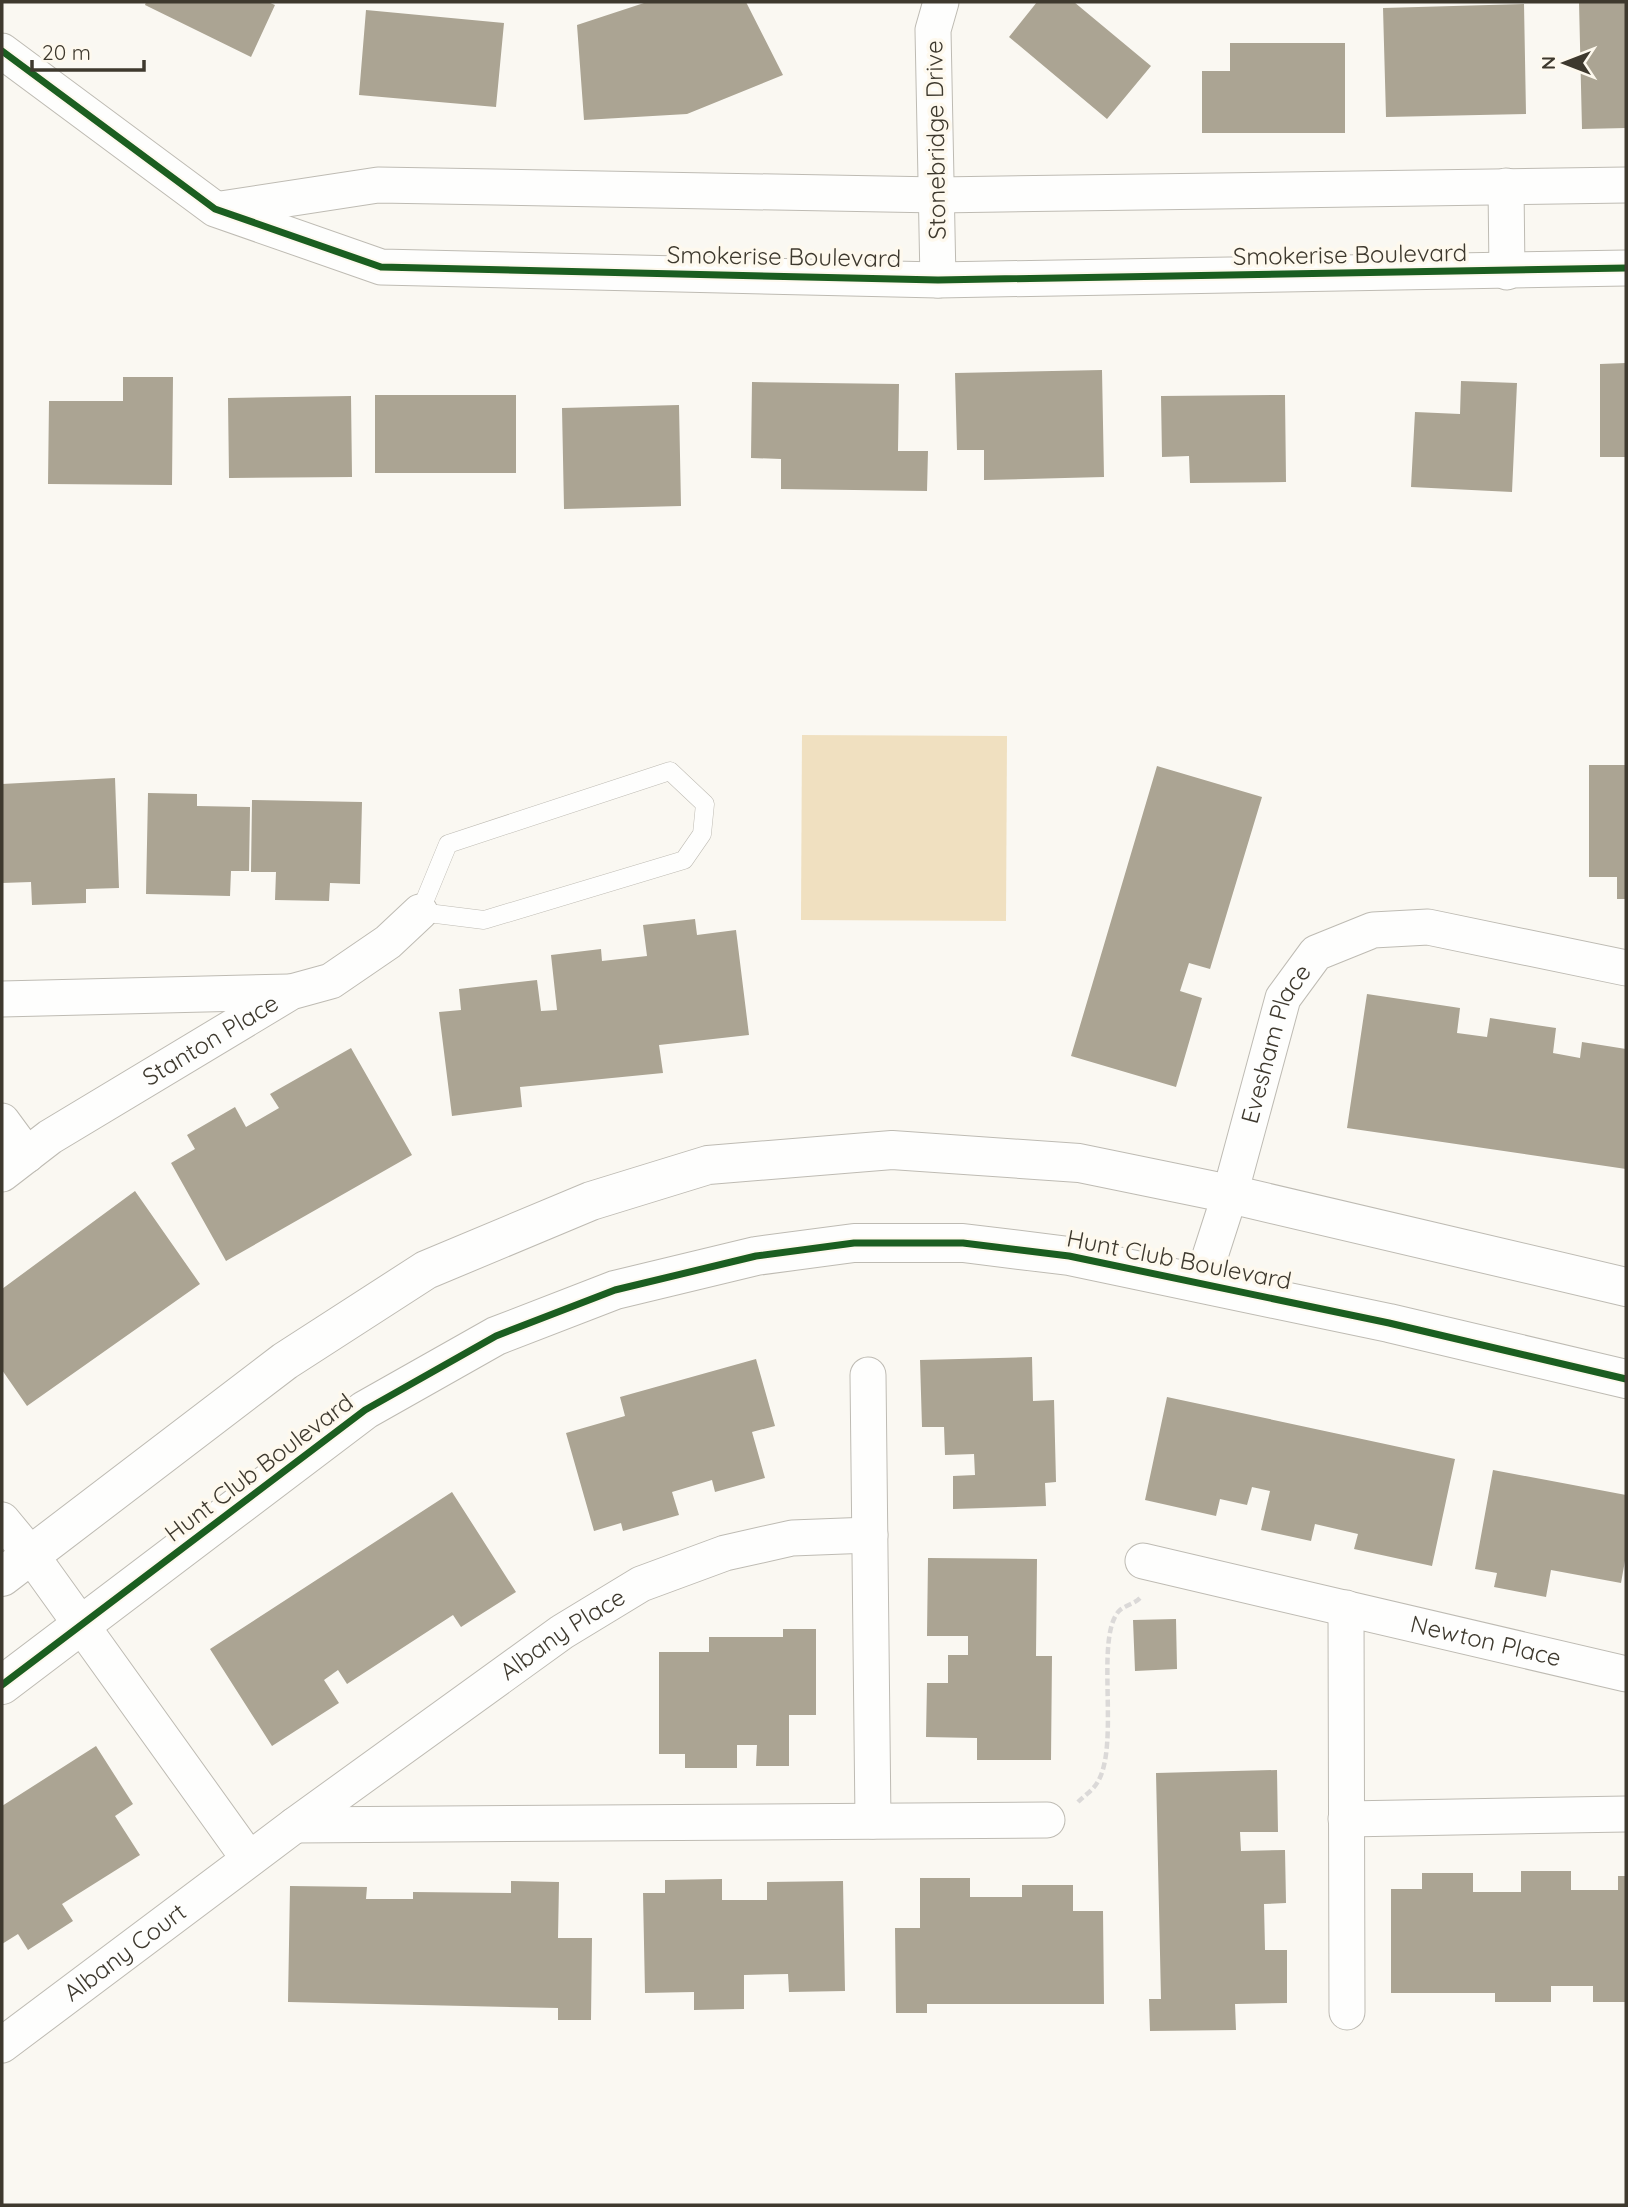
<svg xmlns="http://www.w3.org/2000/svg" width="1628" height="2207" viewBox="0 0 1628 2207" font-family="Quicksand,sans-serif">
	<style>
		.green { fill: #f0e0c0 }
		.building { fill: #aba493 }
		.lines { fill: none; stroke-linecap: round; stroke-linejoin: round }
		.lane-casing { stroke: #bebbb3; stroke-width: 19 }
		.street-casing { stroke: #bebbb3; stroke-width: 37 }
		.secondary-casing { stroke: #bebbb3; stroke-width: 40 }
		.path { stroke: #dbd9d8; stroke-width: 4.5; stroke-dasharray: 7 3.5; stroke-linecap: butt }
		.lane { stroke: #fefefd; stroke-width: 18 }
		.street { stroke: #fefefd; stroke-width: 35 }
		.secondary { stroke: #fefefd; stroke-width: 38 }
		.cycleway-casing { stroke: #fef9ee; stroke-width: 11 }
		.cycleway { stroke: #1b5e20; stroke-width: 7 }
		.labels { text-anchor: middle; stroke-width: 7; stroke-linejoin: round; paint-order: stroke }
		.street-label { font-size: 24px; fill: #3e392e; stroke: #fef9ee }
	</style>
	<rect width="100%" height="100%" fill="#faf8f2"/>
	<path class="green" d="M 802,735 L 1007,736 L 1006,921 L 801,920 Z"/>
	<path class="building" d="M 146,2 L 268,2 L 275,5 L 251,57 L 145,5 Z
		M 647,2 L 746,2 L 783,75 L 687,114 L 584,120 L 577,25 Z
		M 1037,2 L 1074,2 L 1151,66 L 1107,119 L 1009,37 Z
		M 1579,2 L 1626,2 L 1626,128 L 1582,129 Z
		M 1524,4 L 1526,114 L 1386,117 L 1383,8 Z
		M 366,10 L 504,23 L 496,107 L 359,95 Z
		M 1230,43 L 1345,43 L 1345,133 L 1202,133 L 1202,71 L 1230,71 Z
		M 1626,363 L 1626,457 L 1600,457 L 1600,364 Z
		M 1102,370 L 1104,477 L 984,480 L 984,450 L 957,450 L 955,373 Z
		M 123,377 L 173,377 L 172,485 L 48,484 L 49,401 L 123,401 Z
		M 1461,381 L 1517,383 L 1512,492 L 1411,487 L 1415,412 L 1460,414 Z
		M 752,382 L 899,384 L 898,451 L 928,451 L 927,491 L 781,489 L 781,459 L 751,458 Z
		M 375,395 L 516,395 L 516,473 L 375,473 Z
		M 1285,395 L 1286,482 L 1190,483 L 1189,456 L 1162,457 L 1161,396 Z
		M 351,396 L 352,477 L 229,478 L 228,398 Z
		M 679,405 L 681,506 L 564,509 L 562,408 Z
		M 1589,765 L 1626,765 L 1626,899 L 1617,899 L 1617,877 L 1589,877 Z
		M 1157,766 L 1262,797 L 1210,969 L 1189,963 L 1180,991 L 1202,998 L 1176,1087 L 1071,1056 Z
		M 115,778 L 119,888 L 86,889 L 86,903 L 32,905 L 31,882 L 2,883 L 2,784 Z
		M 148,793 L 197,794 L 197,806 L 250,807 L 249,871 L 231,871 L 230,896 L 146,894 Z
		M 252,800 L 362,802 L 360,884 L 330,883 L 329,901 L 275,900 L 276,872 L 251,872 Z
		M 695,919 L 697,935 L 736,930 L 749,1035 L 659,1045 L 663,1073 L 520,1087 L 522,1107 L 452,1116 L 439,1012 L 461,1010 L 459,989 L 537,980 L 541,1011 L 557,1010 L 551,955 L 601,949 L 602,961 L 647,956 L 643,925 Z
		M 1367,994 L 1460,1008 L 1457,1033 L 1487,1037 L 1490,1018 L 1556,1028 L 1553,1053 L 1580,1058 L 1582,1042 L 1626,1049 L 1626,1169 L 1347,1128 Z
		M 351,1048 L 412,1155 L 226,1261 L 171,1163 L 195,1149 L 187,1135 L 235,1107 L 246,1127 L 279,1108 L 270,1094 Z
		M 135,1191 L 200,1284 L 27,1406 L 2,1370 L 2,1289 Z
		M 1032,1357 L 1033,1401 L 1054,1400 L 1056,1482 L 1045,1483 L 1046,1506 L 953,1509 L 953,1476 L 975,1475 L 974,1454 L 945,1455 L 944,1427 L 922,1427 L 920,1360 Z
		M 756,1359 L 775,1426 L 752,1432 L 765,1478 L 715,1492 L 712,1480 L 672,1492 L 679,1515 L 623,1531 L 621,1523 L 594,1531 L 566,1433 L 625,1416 L 620,1397 Z
		M 1167,1397 L 1455,1459 L 1432,1566 L 1354,1549 L 1358,1534 L 1315,1524 L 1311,1541 L 1261,1530 L 1270,1491 L 1252,1487 L 1247,1505 L 1220,1499 L 1216,1516 L 1145,1500 Z
		M 1493,1470 L 1626,1495 L 1626,1555 L 1621,1583 L 1551,1570 L 1546,1597 L 1494,1587 L 1497,1573 L 1475,1569 Z
		M 452,1492 L 516,1592 L 461,1627 L 453,1615 L 347,1684 L 338,1670 L 324,1680 L 339,1703 L 272,1746 L 210,1649 Z
		M 928,1558 L 1037,1559 L 1036,1656 L 1052,1656 L 1051,1760 L 977,1760 L 977,1738 L 926,1737 L 927,1683 L 948,1683 L 948,1655 L 968,1655 L 968,1636 L 927,1636 Z
		M 1176,1619 L 1177,1669 L 1135,1671 L 1133,1620 Z
		M 783,1629 L 816,1629 L 816,1715 L 789,1715 L 789,1766 L 756,1766 L 757,1745 L 737,1745 L 737,1768 L 685,1768 L 685,1754 L 659,1754 L 659,1652 L 709,1652 L 709,1637 L 783,1637 Z
		M 96,1746 L 133,1804 L 115,1816 L 140,1855 L 62,1904 L 73,1921 L 28,1950 L 18,1934 L 2,1944 L 2,1806 Z
		M 1277,1770 L 1278,1832 L 1240,1832 L 1241,1851 L 1285,1850 L 1286,1903 L 1264,1904 L 1265,1950 L 1287,1950 L 1287,2003 L 1235,2004 L 1236,2030 L 1150,2031 L 1149,1999 L 1161,1999 L 1156,1773 Z
		M 1521,1871 L 1571,1871 L 1571,1890 L 1618,1890 L 1618,1876 L 1626,1876 L 1626,2002 L 1593,2002 L 1593,1986 L 1551,1986 L 1551,2002 L 1495,2002 L 1495,1993 L 1391,1993 L 1391,1889 L 1422,1889 L 1422,1873 L 1473,1873 L 1473,1892 L 1521,1892 Z
		M 920,1878 L 970,1878 L 970,1897 L 1022,1897 L 1022,1885 L 1073,1885 L 1073,1911 L 1103,1911 L 1104,2004 L 927,2004 L 927,2013 L 896,2013 L 895,1928 L 920,1928 Z
		M 722,1879 L 722,1900 L 767,1900 L 767,1882 L 843,1881 L 845,1991 L 789,1992 L 788,1974 L 744,1975 L 744,2009 L 694,2010 L 694,1992 L 645,1993 L 643,1893 L 665,1893 L 665,1880 Z
		M 511,1881 L 559,1882 L 558,1938 L 592,1938 L 591,2020 L 558,2020 L 558,2008 L 288,2002 L 290,1886 L 367,1887 L 366,1899 L 413,1899 L 413,1892 L 511,1893 Z"/>
	<g class="lines">
		<defs>
			<path id="lane" d="M 670,771 L 705,804 L 702,834 L 684,860 L 484,920 L 420,912 L 448,844 Z"/>
			<g id="street">
				<path d="M 2,51 L 215,209 L 381,267 L 938,280 L 1626,268"/>
				<path d="M 1506,186 L 1507,272"/>
				<path d="M 221,209 L 378,185 L 938,195 L 1626,185"/>
				<path d="M 938,280 L 933,30 L 941,2"/>
				<path d="M 2,999 L 289,992"/>
				<path d="M 2,1121 L 27,1155"/>
				<path id="s1" d="M 2,1174 L 50,1137 L 291,992 L 331,981 L 388,942 L 420,912"/>
				<path id="s2" d="M 1201,1284 L 1230,1194 L 1283,998 L 1316,953 L 1373,930 L 1428,927 L 1626,968"/>
				<path d="M 868,1375 L 873,1821"/>
				<path d="M 2,1520 L 31,1555 L 249,1859"/>
				<path id="s3" d="M 1143,1561 L 1626,1674"/>
				<path d="M 1346,1608 L 1347,2012"/>
				<path d="M 1346,1819 L 1626,1814"/>
				<path d="M 295,1825 L 1047,1820"/>
				<path id="s4" d="M 2,2045 L 295,1825 L 562,1632 L 641,1584 L 725,1553 L 792,1538 L 870,1535"/>
			</g>
			<path id="secondary" d="M 2,1577 L 285,1361 L 426,1270 L 591,1201 L 708,1165 L 892,1150 L 1079,1163 L 1230,1194 L 1626,1287
				M 2,1685 L 365,1410 L 496,1336 L 615,1290 L 756,1256 L 854,1243 L 963,1243 L 1069,1256 L 1389,1323 L 1626,1379"/>
		</defs>
		<use href="#lane" class="lane-casing"/>
		<use href="#street" class="street-casing"/>
		<use href="#secondary" class="secondary-casing"/>
		<path class="path" d="M 1078,1802 C 1084,1796 1093,1790 1097,1783 C 1121,1746 1094,1638 1119,1611 C 1125,1605 1135,1604 1141,1597"/>
		<use href="#lane" class="lane"/>
		<use href="#street" class="street"/>
		<use href="#secondary" class="secondary"/>
		<defs>
			<path id="cycleway" d="M 2,51 L 215,209 L 381,267 L 938,280 L 1626,268
				M 2,1685 L 365,1410 L 496,1336 L 615,1290 L 756,1256 L 854,1243 L 963,1243 L 1069,1256 L 1389,1323 L 1626,1379"/>
		</defs>
		<use href="#cycleway" class="cycleway-casing"/>
		<use href="#cycleway" class="cycleway"/>
	</g>
	<g class="labels">
		<g class="street-label">
			<text transform="translate(936 140) rotate(-91)" y="8">Stonebridge Drive</text>
			<text transform="translate(1350 255) rotate(-1)" y="8">Smokerise Boulevard</text>
			<text transform="translate(784 257) rotate(1)" y="8">Smokerise Boulevard</text>
			<text dy="8" stroke="none"><textPath href="#s1" startOffset="248">Stanton Place</textPath></text>
			<text dy="8" stroke="none"><textPath href="#s2" startOffset="252">Evesham Place</textPath></text>
			<text transform="translate(1179 1260) rotate(11)" y="8">Hunt Club Boulevard</text>
			<text transform="translate(259 1468) rotate(-37)" y="8">Hunt Club Boulevard</text>
			<text dy="8" stroke="none"><textPath href="#s4" startOffset="695">Albany Place</textPath></text>
			<text dy="8" stroke="none"><textPath href="#s3" startOffset="352">Newton Place</textPath></text>
			<text dy="8" stroke="none"><textPath href="#s4" startOffset="154">Albany Court</textPath></text>
		</g>
	</g>
	<rect width="1628" height="2207" fill="none" stroke="#3e392e" stroke-width="7"/>
	<g transform="translate(1565 63) rotate(270)" stroke="#fef9ee" stroke-width="5" paint-order="stroke">
	<path d="M0-5L12 26L0 18L-12 26Z" fill="#3e392e"/>
	<text y="-10" font-size="19" font-weight="bold" text-anchor="middle" fill="#3e392e">N</text>
	</g>
	<path d="M32 60v10h112v-10" fill="none" stroke="#3e392e" stroke-width="3.5"/>
	<text x="42" y="60" font-size="21" fill="#3e392e" stroke="#fef9ee" stroke-width="5" paint-order="stroke">20 m</text>
</svg>
